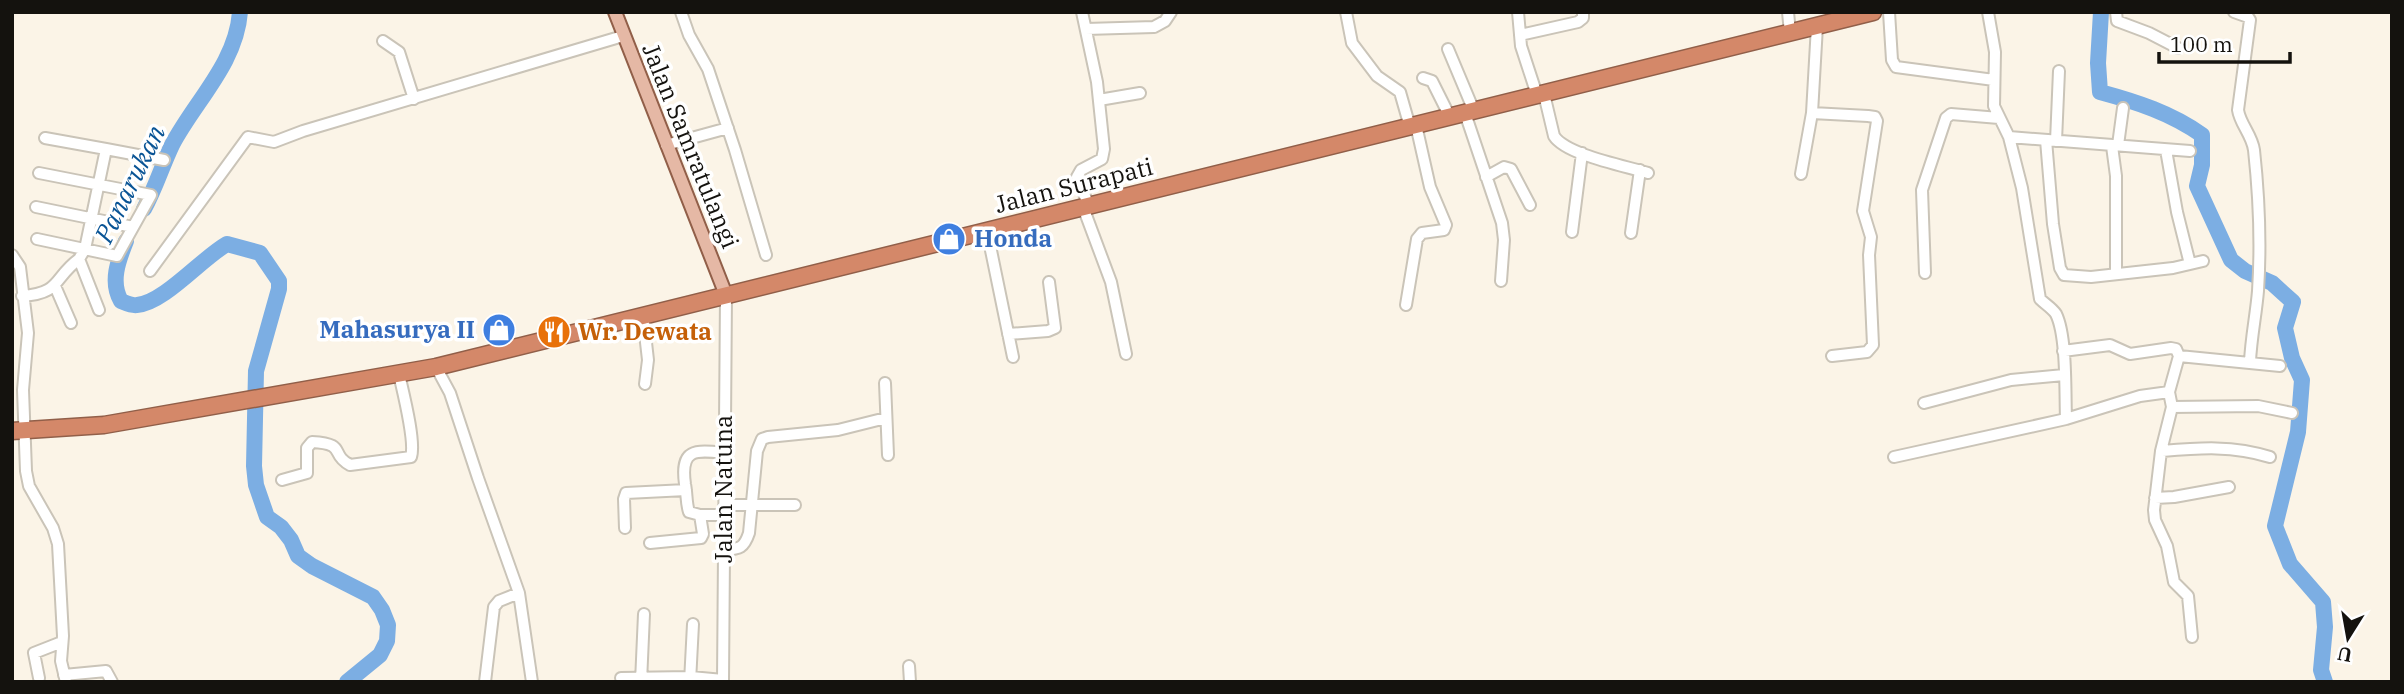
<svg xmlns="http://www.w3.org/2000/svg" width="2404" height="694" viewBox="0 0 2404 694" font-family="'IBM Plex Serif',serif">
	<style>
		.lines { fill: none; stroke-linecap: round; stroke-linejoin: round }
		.river { stroke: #7caee3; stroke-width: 16 }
		.minor-casing { stroke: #cac4b8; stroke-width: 14 }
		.major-casing { stroke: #915f49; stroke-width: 16 }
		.highway-casing { stroke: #915f49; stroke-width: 19 }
		.minor { stroke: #fff; stroke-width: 10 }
		.major { stroke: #e5b8a5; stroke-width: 12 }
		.highway { stroke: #d48869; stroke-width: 16 }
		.labels { text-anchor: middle; stroke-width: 7; stroke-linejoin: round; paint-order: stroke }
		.street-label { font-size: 24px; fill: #14120e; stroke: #fff }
		.shop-label { font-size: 24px; font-weight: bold; fill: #366cbe; stroke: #fff; text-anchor: start }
		.food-label { font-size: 24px; font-weight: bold; fill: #c56008; stroke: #fff; text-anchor: start }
		.water-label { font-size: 26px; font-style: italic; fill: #095495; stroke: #fff }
	</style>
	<rect width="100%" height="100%" fill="#fbf4e7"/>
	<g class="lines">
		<path class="river" d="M 2101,12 L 2098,63 L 2100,92 C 2137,102 2171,113 2202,135 L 2202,165 L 2197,186 L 2231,260 L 2245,271 L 2272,283 L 2293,302 L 2285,328 L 2292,358 L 2302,380 L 2298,432 L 2275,526 L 2290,564 L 2323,602 L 2325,627 L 2321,670 L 2325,682
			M 144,209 C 155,189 162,166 172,145 C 195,101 236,64 240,12
			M 126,241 C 118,261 110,282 121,301 C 126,303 132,306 137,305 C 164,303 202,258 227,244 L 260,253 L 279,281 L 279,289 L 256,371 L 254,466 L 256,485 L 267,517 L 281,527 L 291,540 L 298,556 L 312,566 L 373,597 L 382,610 L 388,625 L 387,641 L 380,655 L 347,682"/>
		<defs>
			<path id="minor" d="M 681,12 L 689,35 L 708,69 L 735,150 L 766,255
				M 1082,12 L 1097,82 L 1104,149 L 1102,159 L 1081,170 L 1077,177 L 1089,206
				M 1346,12 L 1352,43 L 1377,76 L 1400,92 L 1410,127
				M 1518,12 L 1521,46 L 1537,95
				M 1788,12 L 1790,33
				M 1889,12 L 1892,60 L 1896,67 L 1994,80
				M 1988,12 L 1995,52 L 1994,106 L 2009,137 L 2022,188 L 2040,299 C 2045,304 2052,308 2056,314 C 2067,336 2065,393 2066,419
				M 2116,12 L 2117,21 L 2149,33 L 2178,48
				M 2234,12 L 2248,17 L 2250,20 L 2238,110 C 2240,124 2252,135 2254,150 C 2259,196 2261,245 2258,291 C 2256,315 2251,338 2250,362
				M 1086,29 L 1154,27 L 1165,21 L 1171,12
				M 1520,35 L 1578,22 L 1583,18 L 1583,12
				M 383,41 L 399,52 L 414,99
				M 1448,49 L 1474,111
				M 1423,78 L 1432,81 L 1450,117
				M 1544,94 L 1554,136 C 1566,155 1626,166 1648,173
				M 1099,100 L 1140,93
				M 1465,113 L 1502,223 L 1504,240 L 1501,281
				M 1812,113 L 1868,116 L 1875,117 L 1877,121 L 1863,211 L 1871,237 L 1869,255 L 1873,345 L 1867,352 L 1832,356
				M 2009,137 L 2190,151
				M 45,138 L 106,149 L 85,249 L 79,259
				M 2046,140 L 2053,224 L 2060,268 L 2064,275 L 2091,277 L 2173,268 L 2203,261
				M 2056,141 L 2059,71
				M 666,145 L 728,128
				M 2118,145 L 2123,108
				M 2112,146 L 2116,176 L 2116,274
				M 106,149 L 164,160
				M 2166,150 L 2177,212 L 2190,264
				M 1801,174 L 1812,113 L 1817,26
				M 1486,177 L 1504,167 L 1511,169 L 1530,205
				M 36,207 L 133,227
				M 1083,207 L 1111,282 L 1126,354
				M 987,231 L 1013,357
				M 1572,232 L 1582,153
				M 1631,233 L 1640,170
				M 37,239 L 117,256 L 151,195 L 39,173
				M 12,255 L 20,267 L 28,333 L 23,390 L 26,471 L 29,486 L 53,528 L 58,544 L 63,636 L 61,661 L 66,682
				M 150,271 L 248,137 L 274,142 L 303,131 L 623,36
				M 1925,273 L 1922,190 L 1946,118 L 1951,114 L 1999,118
				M 55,286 L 71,323
				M 22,296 C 62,293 53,278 79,259 L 99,310
				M 1406,305 L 1417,239 L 1422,233 L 1444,230 L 1446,225 L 1430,187 L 1416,125
				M 643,316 L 648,360 L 645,384
				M 1008,334 L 1048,331 L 1055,328 L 1049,282
				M 2063,351 L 2110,345 L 2130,354 L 2171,348 L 2176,349 L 2179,356 L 2280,366
				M 2179,356 L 2169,392 L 2172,407 L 2161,451 L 2154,510 L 2155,520 L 2167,546 L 2174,582 L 2188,596 L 2192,637
				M 436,367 L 450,393 L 478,478 L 519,593 L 532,682
				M 885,383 L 888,455
				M 1924,403 L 2011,380 L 2064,375
				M 2172,407 L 2258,406 L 2292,413
				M 2161,451 C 2198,448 2233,445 2270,457
				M 1894,457 L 2066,419 L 2140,396 L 2169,392
				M 282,480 L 307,473 L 307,448 L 312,442 C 348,444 329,454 350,465 L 411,457 C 416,442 403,392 399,374
				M 2155,498 L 2174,497 L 2229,487
				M 724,505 L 795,505
				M 724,515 L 700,515 L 689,512 C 686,503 687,494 685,484 C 680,448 695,450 725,453
				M 625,528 L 624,499 L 626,493 L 686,490
				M 650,543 L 701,538 L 703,534 L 700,515
				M 724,550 C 740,549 744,548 749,533 L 757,451 L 762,439 L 768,437 L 838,430 L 886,418
				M 909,666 L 910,682
				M 64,675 L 106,671 L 112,682
				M 39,678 L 34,653 L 62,642
				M 621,678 L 691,677 L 723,680
				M 485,682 L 494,607 L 499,601 L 519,593
				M 641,682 L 644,614
				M 690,682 L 693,624
				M 723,682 L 726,295"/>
			<path id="major" d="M 615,12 L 726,295"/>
			<path id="highway" d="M 12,431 L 104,425 L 436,367 L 1873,12"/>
		</defs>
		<use href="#minor" class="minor-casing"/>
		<use href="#major" class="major-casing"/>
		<use href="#highway" class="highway-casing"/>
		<use href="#minor" class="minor"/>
		<use href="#major" class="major"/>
		<use href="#highway" class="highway"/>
	</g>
	<defs>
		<symbol id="shop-disc" viewBox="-11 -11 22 22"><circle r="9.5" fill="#3f7fe0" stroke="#fff"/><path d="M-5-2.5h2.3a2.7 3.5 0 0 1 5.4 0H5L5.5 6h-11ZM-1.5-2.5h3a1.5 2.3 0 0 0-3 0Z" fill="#fff"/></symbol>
		<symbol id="restaurant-disc" viewBox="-11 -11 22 22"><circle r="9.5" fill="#e8710a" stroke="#fff"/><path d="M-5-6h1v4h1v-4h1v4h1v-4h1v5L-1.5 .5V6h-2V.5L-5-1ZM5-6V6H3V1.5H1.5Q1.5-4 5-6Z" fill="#fff"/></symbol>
	</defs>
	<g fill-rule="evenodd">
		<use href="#shop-disc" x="930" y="220" width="38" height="38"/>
		<use href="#shop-disc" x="480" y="311" width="38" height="38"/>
		<use href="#restaurant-disc" x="535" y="313" width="38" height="38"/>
	</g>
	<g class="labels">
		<g class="street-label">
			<text transform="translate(690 146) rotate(68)" y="8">Jalan Samratulangi</text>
			<text transform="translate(1074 186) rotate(-14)" y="8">Jalan Surapati</text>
			<text transform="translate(724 489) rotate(-90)" y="8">Jalan Natuna</text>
		</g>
		<g class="shop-label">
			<text x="974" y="247">Honda</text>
			<text x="475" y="338" text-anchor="end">Mahasurya II</text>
		</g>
		<g class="food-label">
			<text x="578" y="340">Wr. Dewata</text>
		</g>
		<g class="water-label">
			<text transform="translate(130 184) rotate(-64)" y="9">Panarukan</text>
		</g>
	</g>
	<rect width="2404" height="694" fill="none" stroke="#14120e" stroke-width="28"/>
	<g transform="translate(2348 638) rotate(191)" stroke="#ffffff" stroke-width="5" paint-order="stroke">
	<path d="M0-5L12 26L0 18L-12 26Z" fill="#14120e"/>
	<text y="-10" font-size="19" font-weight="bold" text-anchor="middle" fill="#14120e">U</text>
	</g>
	<path d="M2159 52v10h131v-10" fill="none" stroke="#14120e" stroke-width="3.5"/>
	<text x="2170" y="52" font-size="21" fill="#14120e" stroke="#ffffff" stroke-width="5" paint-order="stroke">100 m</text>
</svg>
